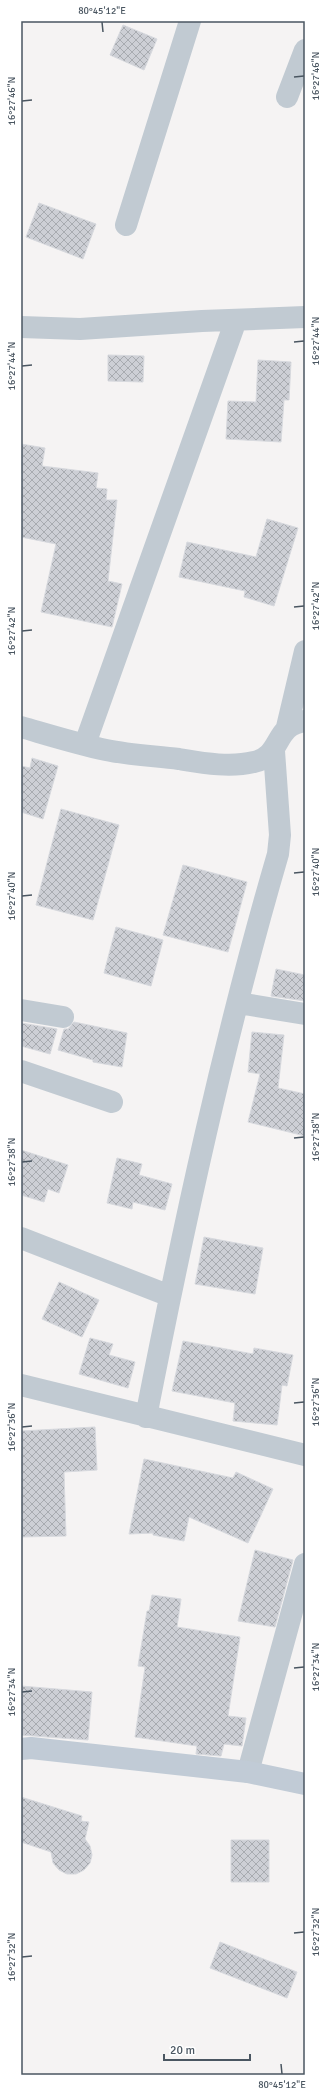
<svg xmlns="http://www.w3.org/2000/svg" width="326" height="2096" viewBox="0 0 326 2096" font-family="Signika,sans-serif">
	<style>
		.building { fill: url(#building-cross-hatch); stroke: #d7d9de }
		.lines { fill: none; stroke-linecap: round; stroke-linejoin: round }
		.street { stroke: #c1cad2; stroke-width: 22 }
		.secondary { stroke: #c1cbd6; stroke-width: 22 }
		.ticks { fill: none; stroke: #4a5661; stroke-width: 1.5 }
		.neatline { fill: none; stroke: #4a5661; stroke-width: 1.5 }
		.ticks-label { font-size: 10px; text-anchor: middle; fill: #4a5661 }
	</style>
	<defs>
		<pattern id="building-cross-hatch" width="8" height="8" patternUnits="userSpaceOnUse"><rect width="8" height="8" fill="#cdcfd5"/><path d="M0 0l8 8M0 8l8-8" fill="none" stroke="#a8abb0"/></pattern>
	</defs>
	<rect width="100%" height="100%" fill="#f5f3f3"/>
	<path class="building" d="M 123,25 L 157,39 L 144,70 L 110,55 Z
		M 39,203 L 96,224 L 83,259 L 26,237 Z
		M 108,355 L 144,356 L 143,382 L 108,381 Z
		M 258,360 L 291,362 L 289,400 L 284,400 L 281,442 L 226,439 L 228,401 L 256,402 Z
		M 21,444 L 45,448 L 42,466 L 98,473 L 96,488 L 107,489 L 106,500 L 117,500 L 108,581 L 122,584 L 112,627 L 41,612 L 56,544 L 21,537 Z
		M 267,519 L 298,528 L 274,606 L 244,597 L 245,591 L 179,577 L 187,542 L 256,557 Z
		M 32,758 L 58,766 L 43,819 L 21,812 L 21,766 L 30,768 Z
		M 61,809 L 119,825 L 93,920 L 36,905 Z
		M 183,865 L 247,882 L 228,952 L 163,935 Z
		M 116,927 L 163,940 L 151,986 L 104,973 Z
		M 276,969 L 305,975 L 305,1001 L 271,996 Z
		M 74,1022 L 127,1033 L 122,1067 L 93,1062 L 93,1060 L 58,1050 L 64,1029 L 68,1029 Z
		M 21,1023 L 57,1029 L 50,1054 L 21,1046 Z
		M 252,1032 L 284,1035 L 278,1088 L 305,1094 L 305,1136 L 248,1122 L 260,1074 L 248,1072 Z
		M 21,1150 L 68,1165 L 59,1193 L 48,1189 L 44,1202 L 21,1195 Z
		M 117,1158 L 142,1164 L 139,1175 L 172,1184 L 165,1210 L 133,1202 L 132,1209 L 107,1203 Z
		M 204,1237 L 263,1248 L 255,1294 L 195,1284 Z
		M 59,1282 L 99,1300 L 82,1337 L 42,1319 Z
		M 90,1338 L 113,1344 L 109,1355 L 135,1362 L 128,1388 L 79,1374 Z
		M 183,1341 L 253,1354 L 254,1348 L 293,1355 L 287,1386 L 282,1385 L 277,1425 L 233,1421 L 235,1403 L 172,1391 Z
		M 95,1427 L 97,1470 L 64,1472 L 66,1536 L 21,1537 L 21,1431 Z
		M 144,1459 L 233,1478 L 236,1472 L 273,1489 L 248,1543 L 189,1517 L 184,1541 L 153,1535 L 153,1533 L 129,1534 Z
		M 255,1550 L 293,1560 L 275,1627 L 238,1621 Z
		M 152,1595 L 181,1599 L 177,1627 L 240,1637 L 228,1716 L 246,1718 L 242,1746 L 224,1744 L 221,1756 L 196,1754 L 197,1746 L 135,1737 L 145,1667 L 138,1666 L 147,1611 L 149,1611 Z
		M 21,1686 L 92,1692 L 88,1740 L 21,1735 Z
		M 21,1797 L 82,1816 L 81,1821 L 89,1822 L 85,1839 L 90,1846 L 92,1855 L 90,1863 L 84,1870 L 76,1874 L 67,1874 L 59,1870 L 53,1863 L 51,1852 L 21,1842 Z
		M 231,1840 L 269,1840 L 269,1882 L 231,1882 Z
		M 220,1942 L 297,1972 L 287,1998 L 210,1968 Z"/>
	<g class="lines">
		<path class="street" d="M 287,97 L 305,50
			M 126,225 L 190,21
			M 21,327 L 80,329 L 202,321 L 305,317
			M 21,727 C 49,735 78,744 106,750 C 130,755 155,756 179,759 C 203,763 230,768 254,762 C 283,756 273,725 305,721
			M 287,727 L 305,651
			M 85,744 L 236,320
			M 238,1003 L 305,1014
			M 21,1010 L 63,1017
			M 21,1071 L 112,1102
			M 21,1238 L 170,1296
			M 21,1385 L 305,1455
			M 146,1417 C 183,1228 224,1039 278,854 L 280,835 L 274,751
			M 248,1772 L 305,1564"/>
		<path class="secondary" d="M 21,1749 L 31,1748 L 248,1772 L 305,1784"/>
	</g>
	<path class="ticks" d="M 102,22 L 103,32M 294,77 L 304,76M 22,101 L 32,100M 294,342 L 304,341M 22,366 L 32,365M 294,607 L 304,606M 22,631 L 32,630M 294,873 L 304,872M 22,896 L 32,895M 294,1138 L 304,1137M 22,1162 L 32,1161M 294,1403 L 304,1402M 22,1427 L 32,1426M 294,1668 L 304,1667M 22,1692 L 32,1691M 294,1933 L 304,1932M 22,1957 L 32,1956M 281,2064 L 282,2074"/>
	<rect width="326" height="2096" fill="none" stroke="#ffffff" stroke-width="44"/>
	<path d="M164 2054v6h86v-6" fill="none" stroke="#4a5661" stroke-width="2"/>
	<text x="170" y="2054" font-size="12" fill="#4a5661" stroke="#ffffff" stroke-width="3" paint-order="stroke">20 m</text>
	<rect x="22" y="22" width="282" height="2052" class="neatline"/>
	<g class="ticks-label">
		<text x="102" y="14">80°45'12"E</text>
		<text transform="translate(315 76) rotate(-90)" y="4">16°27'46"N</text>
		<text transform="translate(11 101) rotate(-90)" y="4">16°27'46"N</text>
		<text transform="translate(315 341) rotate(-90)" y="4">16°27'44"N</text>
		<text transform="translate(11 366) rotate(-90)" y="4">16°27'44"N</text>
		<text transform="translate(315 606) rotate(-90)" y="4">16°27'42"N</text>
		<text transform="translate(11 631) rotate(-90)" y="4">16°27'42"N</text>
		<text transform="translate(315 872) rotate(-90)" y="4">16°27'40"N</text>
		<text transform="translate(11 896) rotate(-90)" y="4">16°27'40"N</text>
		<text transform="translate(315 1137) rotate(-90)" y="4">16°27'38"N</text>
		<text transform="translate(11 1162) rotate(-90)" y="4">16°27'38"N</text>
		<text transform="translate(315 1402) rotate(-90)" y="4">16°27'36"N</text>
		<text transform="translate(11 1427) rotate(-90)" y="4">16°27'36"N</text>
		<text transform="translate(315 1667) rotate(-90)" y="4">16°27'34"N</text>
		<text transform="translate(11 1692) rotate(-90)" y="4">16°27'34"N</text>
		<text transform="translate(315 1932) rotate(-90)" y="4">16°27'32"N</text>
		<text transform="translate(11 1957) rotate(-90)" y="4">16°27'32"N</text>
		<text x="282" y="2088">80°45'12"E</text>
	</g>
</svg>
